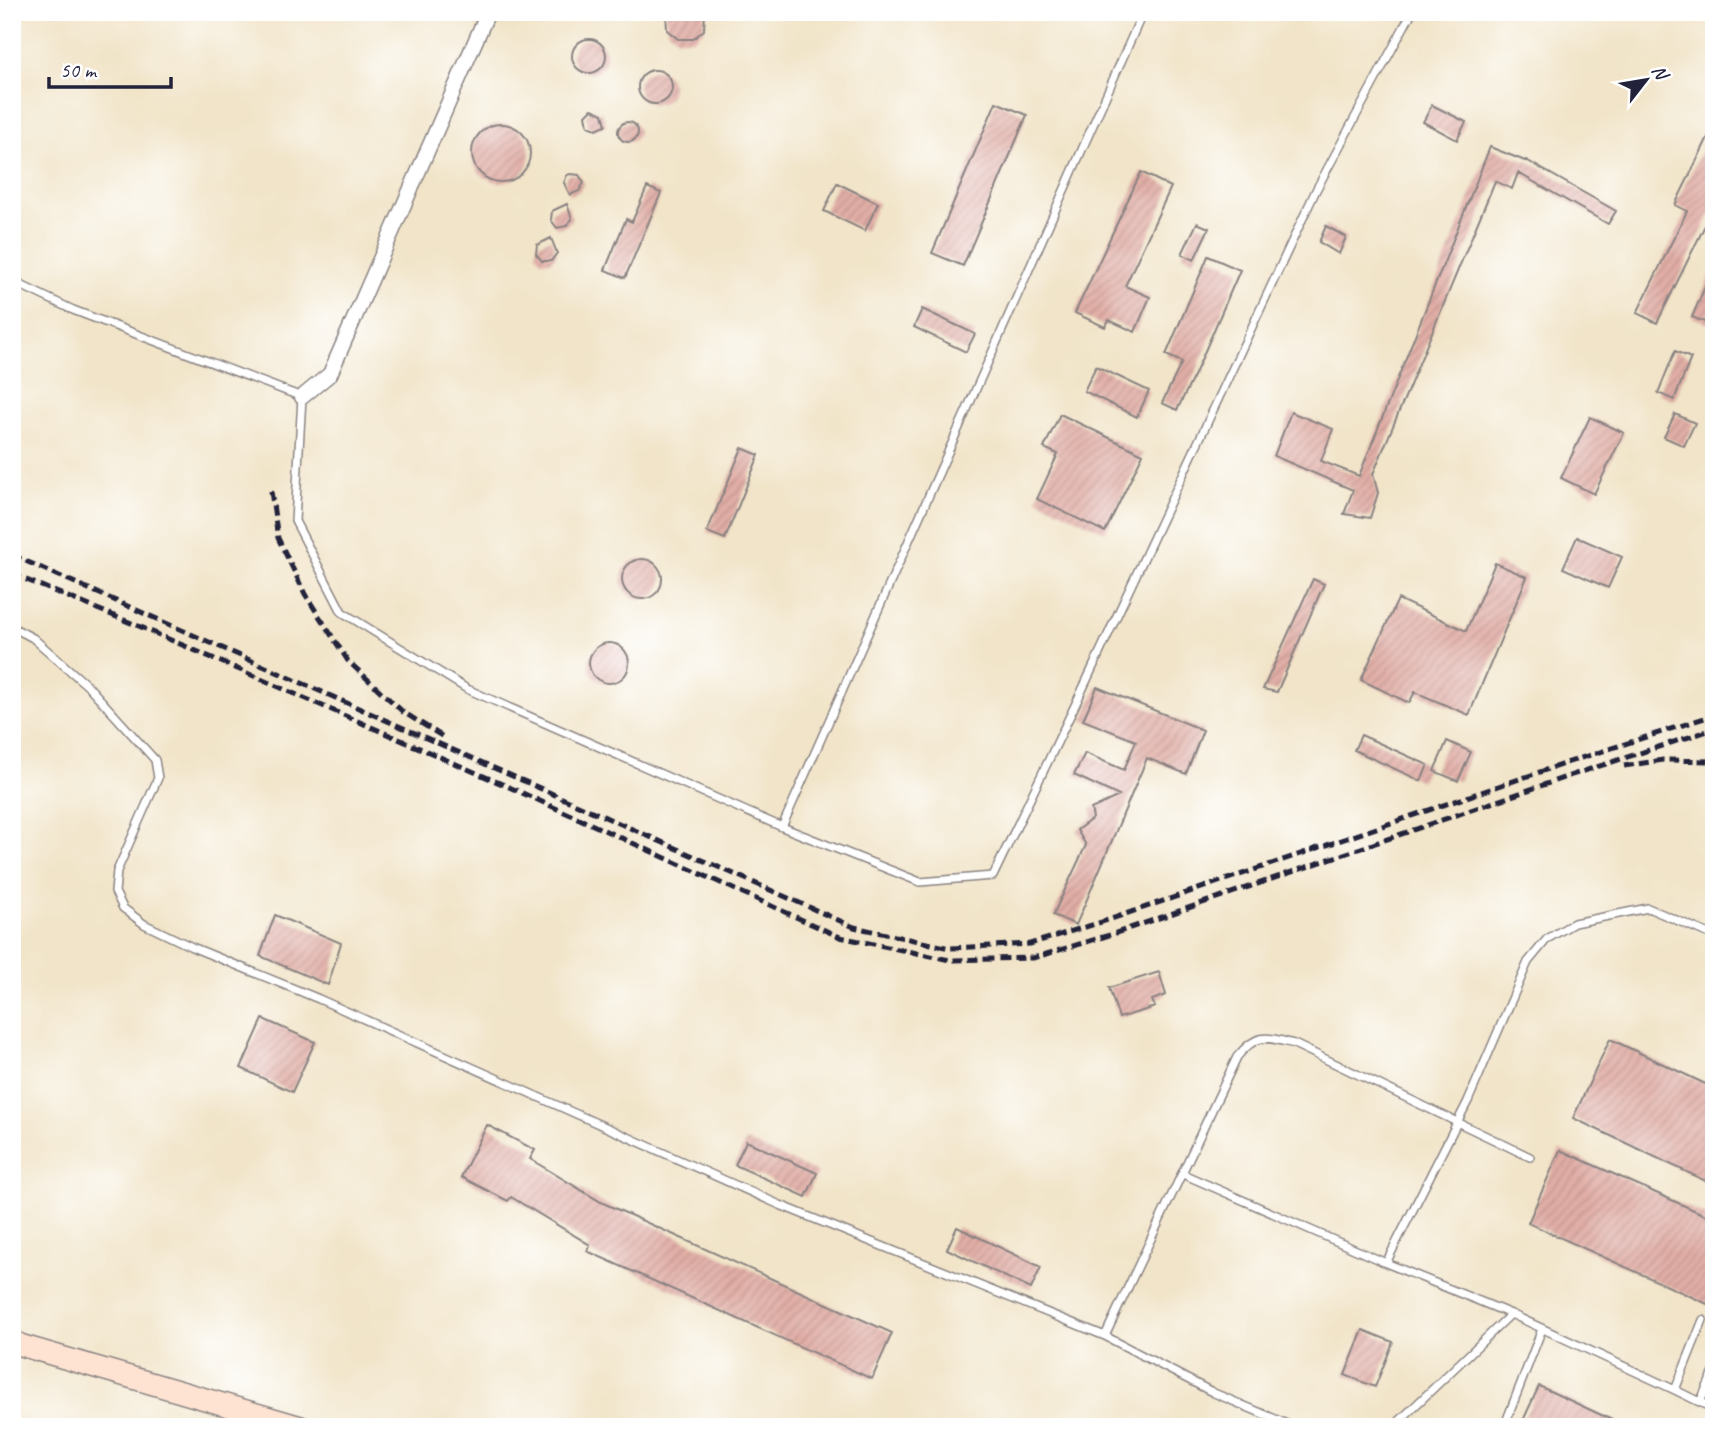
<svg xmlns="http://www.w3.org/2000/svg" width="1726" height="1439" viewBox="0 0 1726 1439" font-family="Caveat,sans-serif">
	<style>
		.building { fill: url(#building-hatch) }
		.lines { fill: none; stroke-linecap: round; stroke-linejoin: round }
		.lane-casing { stroke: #8a8382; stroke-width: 10 }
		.street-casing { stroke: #8a8382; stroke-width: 17 }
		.secondary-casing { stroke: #8a8382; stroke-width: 24 }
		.lane { stroke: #fff; stroke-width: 7 }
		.street { stroke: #fff; stroke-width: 14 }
		.secondary { stroke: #fee3d2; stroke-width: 21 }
		.rail { stroke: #22223b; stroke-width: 5; stroke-dasharray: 10 5; stroke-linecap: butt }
	</style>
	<defs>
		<pattern id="building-hatch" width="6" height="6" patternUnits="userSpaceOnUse" patternTransform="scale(1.75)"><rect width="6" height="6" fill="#e1aea6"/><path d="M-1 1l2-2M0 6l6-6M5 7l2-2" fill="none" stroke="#c19590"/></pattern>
	</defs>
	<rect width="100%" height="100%" fill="#fff"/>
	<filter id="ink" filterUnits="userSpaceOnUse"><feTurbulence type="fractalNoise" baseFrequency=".0143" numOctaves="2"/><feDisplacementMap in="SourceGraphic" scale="14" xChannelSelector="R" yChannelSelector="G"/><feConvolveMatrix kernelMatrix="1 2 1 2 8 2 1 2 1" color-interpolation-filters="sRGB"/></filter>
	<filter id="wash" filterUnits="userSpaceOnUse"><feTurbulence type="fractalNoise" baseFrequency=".00686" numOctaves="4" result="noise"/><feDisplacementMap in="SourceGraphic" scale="28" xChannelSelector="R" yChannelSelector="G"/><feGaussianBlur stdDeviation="1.57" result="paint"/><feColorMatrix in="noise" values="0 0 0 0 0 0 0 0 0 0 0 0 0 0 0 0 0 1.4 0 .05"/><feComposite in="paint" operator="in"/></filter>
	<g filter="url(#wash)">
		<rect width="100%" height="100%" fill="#f1e4c8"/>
		<g id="blocks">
			<path class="building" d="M 666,12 L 705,12 L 704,30 L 693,39 L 678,39 L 667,30 Z
				M572 56a17 17 0 1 1 34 0a17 17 0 1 1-34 0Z
				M638 87a17 17 0 1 1 34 0a17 17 0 1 1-34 0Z
				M 996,102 L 1027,115 L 963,266 L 932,253 Z
				M 1432,105 L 1466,122 L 1457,140 L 1423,122 Z
				M 592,109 L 603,114 L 606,125 L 596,129 L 588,126 L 586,115 Z
				M618 132a10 10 0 1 1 20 0a10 10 0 1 1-20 0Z
				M472 153a29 29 0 1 1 58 0a29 29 0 1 1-58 0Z
				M 1714,125 L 1714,207 L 1657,323 L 1637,313 L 1687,211 L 1675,205 Z
				M 1490,147 L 1525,161 L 1526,160 L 1616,211 L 1608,224 L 1518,173 L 1512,189 L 1495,181 L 1373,474 L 1378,493 L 1370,518 L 1344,514 L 1353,490 L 1274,456 L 1291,412 L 1333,429 L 1321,461 L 1359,476 Z
				M 1141,172 L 1171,187 L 1125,286 L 1150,297 L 1135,332 L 1109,320 L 1105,327 L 1075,313 Z
				M 571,174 L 579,175 L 584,183 L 579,191 L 570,195 L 564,183 L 567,175 Z
				M 837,183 L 878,203 L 865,231 L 824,211 Z
				M 647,187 L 661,193 L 625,278 L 605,270 L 626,219 L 632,222 Z
				M 567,204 L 572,219 L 566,226 L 557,228 L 551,220 L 552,211 Z
				M 1197,223 L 1209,228 L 1194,260 L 1182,254 Z
				M 1326,226 L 1346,237 L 1339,254 L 1319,242 Z
				M 551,238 L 557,253 L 551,261 L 542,261 L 536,254 L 537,245 Z
				M 1208,256 L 1240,270 L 1195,374 L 1177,410 L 1162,403 L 1182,362 L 1166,355 Z
				M 1714,266 L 1714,326 L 1692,317 Z
				M 922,309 L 975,334 L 966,352 L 914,327 Z
				M 1675,351 L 1691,358 L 1674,400 L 1658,393 Z
				M 1096,366 L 1149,391 L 1137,417 L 1084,391 Z
				M 1060,414 L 1143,454 L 1105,532 L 1037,499 L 1058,454 L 1044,448 Z
				M 1675,414 L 1695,423 L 1684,446 L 1664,437 Z
				M 1590,417 L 1624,433 L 1594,494 L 1561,478 Z
				M 742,448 L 759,455 L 725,539 L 707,532 Z
				M 1577,537 L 1622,557 L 1608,588 L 1563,568 Z
				M622 579a20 20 0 1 1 40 0a20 20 0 1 1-40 0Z
				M 1495,563 L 1527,577 L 1469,715 L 1415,692 L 1409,703 L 1361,680 L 1398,599 L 1466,631 Z
				M 1313,579 L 1324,584 L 1277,692 L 1263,689 Z
				M589 663a20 20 0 1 1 40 0a20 20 0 1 1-40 0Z
				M 1097,687 L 1203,730 L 1186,774 L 1147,758 L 1076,925 L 1053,915 L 1086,845 L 1077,830 L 1093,818 L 1091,809 L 1119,796 L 1074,775 L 1085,753 L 1124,770 L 1136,741 L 1083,720 Z
				M 1361,735 L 1428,765 L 1421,781 L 1354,750 Z
				M 1447,741 L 1471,752 L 1458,781 L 1434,771 Z
				M 275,915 L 341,943 L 328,985 L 260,956 Z
				M 1159,972 L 1166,995 L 1152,1000 L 1155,1007 L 1119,1018 L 1109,988 Z
				M 263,1019 L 315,1042 L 292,1092 L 241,1068 Z
				M 1610,1039 L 1714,1088 L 1714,1185 L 1573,1118 Z
				M 487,1125 L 535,1150 L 530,1159 L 601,1202 L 892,1333 L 872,1379 L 587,1251 L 590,1245 L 511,1197 L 508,1201 L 461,1177 Z
				M 746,1141 L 817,1173 L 806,1197 L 735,1165 Z
				M 1560,1150 L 1714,1219 L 1714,1307 L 1528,1223 Z
				M 957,1227 L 1041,1267 L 1031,1289 L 947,1249 Z
				M 1363,1330 L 1393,1342 L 1375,1387 L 1345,1375 Z
				M 1539,1386 L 1627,1427 L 1520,1427 Z"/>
		</g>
	</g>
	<g filter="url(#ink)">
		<use href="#blocks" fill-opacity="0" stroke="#8a8382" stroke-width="2"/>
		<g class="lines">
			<defs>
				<path id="lane" d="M 12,281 L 73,310 L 302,397 L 295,521 L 342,612 L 467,689 L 782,827 L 920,882 L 993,876 L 1078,699 L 1316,190 L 1412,12
					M 12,627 L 33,638 L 90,688 L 155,760 L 158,778 L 117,871 L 115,892 L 123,908 L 144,924 L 192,947 L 319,999 L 780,1205 L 1105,1336 L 1214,1393 L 1294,1427
					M 782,827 L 1143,12
					M 1183,1174 L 1386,1263
					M 1703,1320 L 1675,1390 L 1511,1314 L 1386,1263 L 1468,1101 L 1528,962 L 1547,939 L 1574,923 L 1648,908 L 1714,936
					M 1105,1336 L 1237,1057 C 1257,1032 1267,1037 1294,1044 L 1530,1157
					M 1675,1390 L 1714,1409
					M 1700,1402 L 1714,1372
					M 1393,1427 L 1511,1314
					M 1504,1427 L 1542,1329"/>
				<path id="street" d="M 302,397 L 330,374 L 488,12"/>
				<path id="secondary" d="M 12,1340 L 20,1345 L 301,1427"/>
			</defs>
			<use href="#lane" class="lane-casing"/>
			<use href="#street" class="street-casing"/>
			<use href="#secondary" class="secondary-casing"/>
			<use href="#lane" class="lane"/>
			<use href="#street" class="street"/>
			<use href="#secondary" class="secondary"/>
			<path class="rail" d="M 271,491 L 278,538 L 305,594 L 348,661 L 403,712 L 445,738
				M 12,555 L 854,927 L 950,948 L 1030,944 L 1108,920 L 1569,762 L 1714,715
				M 12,574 L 141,627 L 509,787 L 840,937 L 950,960 L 1033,958 L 1113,934 L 1572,775 L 1714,729
				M 1624,766 L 1663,760 L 1714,761"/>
		</g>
	</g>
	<rect width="1726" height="1439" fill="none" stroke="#fff" stroke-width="42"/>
	<g transform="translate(1646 80) rotate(59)" stroke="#ffffff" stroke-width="5" paint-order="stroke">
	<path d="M0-5L12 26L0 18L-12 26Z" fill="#22223b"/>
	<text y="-10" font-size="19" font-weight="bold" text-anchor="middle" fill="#22223b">N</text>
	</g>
	<path d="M49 77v10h122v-10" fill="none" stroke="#22223b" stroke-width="3.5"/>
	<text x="60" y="77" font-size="21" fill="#22223b" stroke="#ffffff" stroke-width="5" paint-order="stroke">50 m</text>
</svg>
